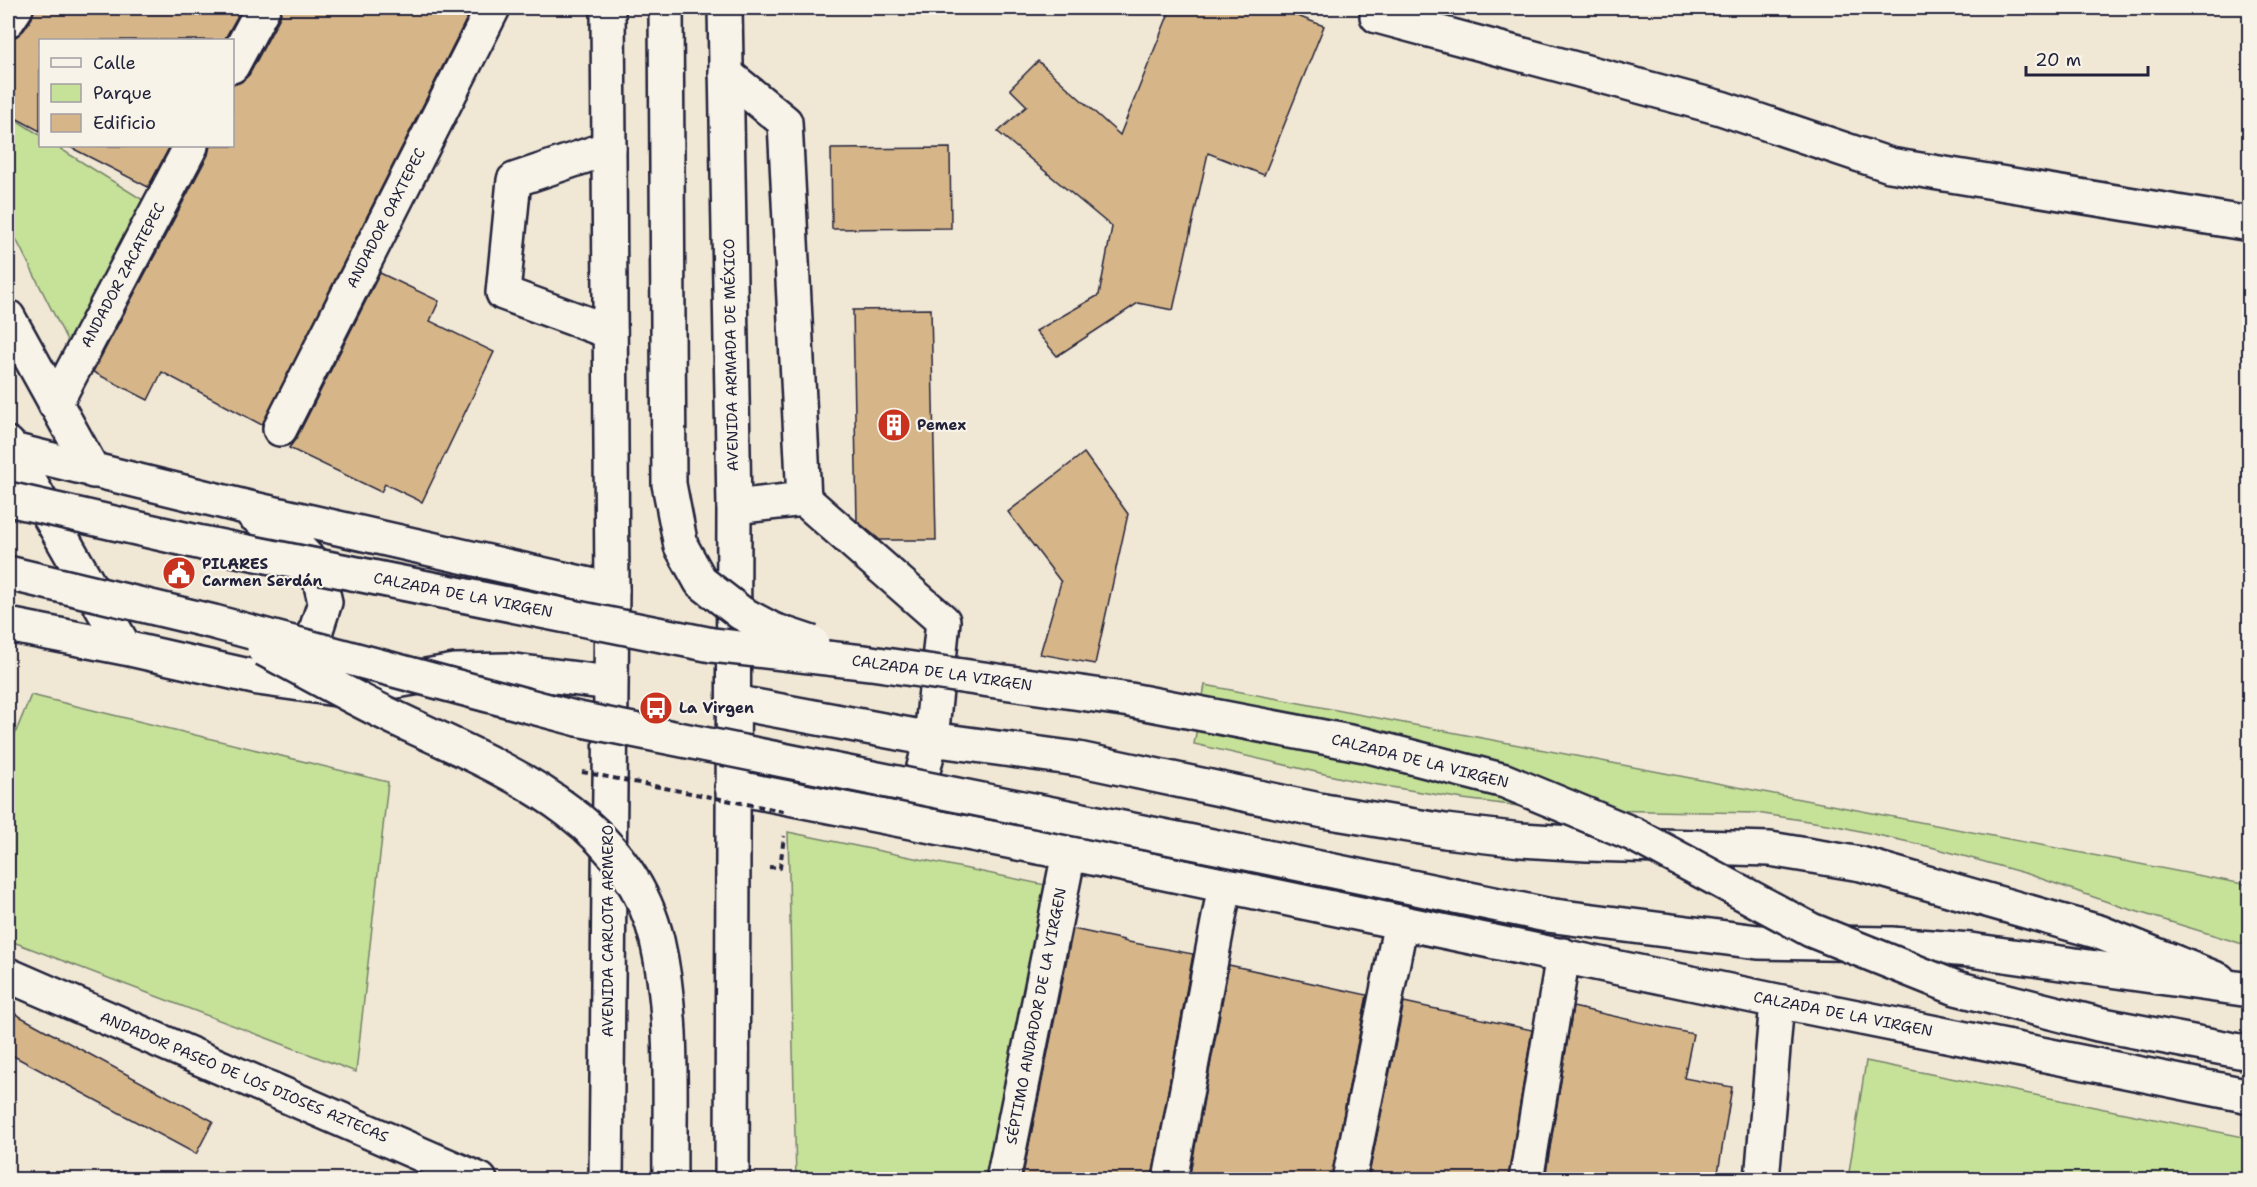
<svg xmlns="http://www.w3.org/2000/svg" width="2257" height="1187" viewBox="0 0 2257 1187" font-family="'Shantell Sans',sans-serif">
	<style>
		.green { fill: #c6e198; stroke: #74826a; stroke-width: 1.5 }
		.building { fill: #d6b689; stroke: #22223b; stroke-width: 1.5 }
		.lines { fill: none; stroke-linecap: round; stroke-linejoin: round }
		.minor-casing { stroke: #22223b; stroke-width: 38 }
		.major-casing { stroke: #22223b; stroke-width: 38 }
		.path { stroke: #22223b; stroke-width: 4; stroke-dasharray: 6 4.5; stroke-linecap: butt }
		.minor { stroke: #f7f3e8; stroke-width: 33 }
		.major { stroke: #f7f3e8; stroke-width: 33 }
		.major-bridge-casing { stroke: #22223b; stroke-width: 38; stroke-linecap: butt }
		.path-bridge { stroke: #22223b; stroke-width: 4; stroke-dasharray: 6 4.5; stroke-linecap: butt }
		.major-bridge { stroke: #f7f3e8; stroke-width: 33 }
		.labels { text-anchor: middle; stroke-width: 4.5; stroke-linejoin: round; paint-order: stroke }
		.street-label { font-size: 15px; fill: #22223b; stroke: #f7f3e8 }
		.poi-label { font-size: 15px; font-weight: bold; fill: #22223b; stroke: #f7f3e8; text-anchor: start }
	</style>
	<rect width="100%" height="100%" fill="#f0e7d5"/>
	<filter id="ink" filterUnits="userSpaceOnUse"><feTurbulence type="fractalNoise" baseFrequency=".0167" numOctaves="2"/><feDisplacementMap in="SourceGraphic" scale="12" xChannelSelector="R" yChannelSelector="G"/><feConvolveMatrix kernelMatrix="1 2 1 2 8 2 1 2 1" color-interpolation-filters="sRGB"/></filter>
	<g filter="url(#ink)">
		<path class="green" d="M 8,115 L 40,135 L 40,146 L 56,146 L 143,200 L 72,350 L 8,223 Z
			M 1205,685 L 2249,885 L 2249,946 L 2122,907 L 2028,874 L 1931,847 L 1833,825 L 1757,813 L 1544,809 L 1463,799 L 1355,781 L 1194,744 Z
			M 31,695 L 388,782 L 356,1072 L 8,940 L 8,751 Z
			M 788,832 L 1055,887 L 996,1179 L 796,1179 Z
			M 1866,1061 L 2249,1138 L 2249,1179 L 1848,1179 Z"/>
		<path class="building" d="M 34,8 L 242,8 L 224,40 L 40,40 L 40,131 L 8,114 L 8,40 L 17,36 L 24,30 L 32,18 Z
			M 282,8 L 472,8 L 262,425 L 162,372 L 148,400 L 93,372 L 208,155 L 210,146 L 232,146 L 232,85 L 241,82 L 249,75 L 280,17 Z
			M 1171,8 L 1276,8 L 1324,26 L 1264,175 L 1208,153 L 1173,310 L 1138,303 L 1057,356 L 1036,331 L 1099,295 L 1112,227 L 998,132 L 1027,106 L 1010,89 L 1038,61 L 1120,135 Z
			M 68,146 L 170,146 L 148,187 Z
			M 950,148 L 951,228 L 832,229 L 831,149 Z
			M 380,273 L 439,301 L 430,321 L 494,352 L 422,502 L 385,484 L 381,492 L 289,448 L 297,437 Z
			M 931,309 L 936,540 L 880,540 L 857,521 L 853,310 Z
			M 1084,453 L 1128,514 L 1095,664 L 1040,654 L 1061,582 L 1008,512 Z
			M 1073,929 L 1124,940 L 1123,941 L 1193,954 L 1152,1179 L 1022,1179 Z
			M 1229,965 L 1367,995 L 1331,1179 L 1189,1179 Z
			M 1404,1002 L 1532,1030 L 1508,1179 L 1368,1179 Z
			M 1573,1007 L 1693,1034 L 1684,1078 L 1732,1087 L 1717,1179 L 1545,1179 Z
			M 8,1010 L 213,1121 L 196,1154 L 8,1053 Z"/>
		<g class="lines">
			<defs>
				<path id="minor" d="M 1381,8 L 1377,16 L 1721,108 L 1890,165 L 2250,224
					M 8,20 L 16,8
					M 232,66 L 263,8
					M 726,74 L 785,122 L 804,499 L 734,507
					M 609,148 L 514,180 L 503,293 L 610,332
					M 8,317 L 93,471
					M 55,404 L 191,146
					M 280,429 L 493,8
					M 8,444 L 125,648
					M 8,449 L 245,507 L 612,590
					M 804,499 L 943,621 L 931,739 L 912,815
					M 253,514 L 294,544 L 317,568 L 325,602 L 316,630 L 295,661 L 287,665
					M 8,625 L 125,648 L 258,678 L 343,690 L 455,671 L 507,670 L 610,683
					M 733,702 L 931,739 L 1078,759 L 1324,811 L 1445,831 L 1521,840 L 1587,844 L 1770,849 L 1861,864 L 2099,932 L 2219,980
					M 732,787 L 1069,853 L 1777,1001 L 2250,1096
					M 8,975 L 480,1180
					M 1003,1180 L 1069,853
					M 1170,1180 L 1225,885
					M 1349,1180 L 1401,922
					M 1526,1180 L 1563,955
					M 1762,1180 L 1777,1001"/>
				<path id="major" d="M 725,8 L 734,507 L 732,1180
					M 1242,852 L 1547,915 L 1758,942 L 1891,944 L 1970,950 L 2250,990
					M 606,1180 L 612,590 L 608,8"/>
			</defs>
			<use href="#minor" class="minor-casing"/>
			<use href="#major" class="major-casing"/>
			<path class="path" d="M 769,867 L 780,868 L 784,836"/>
			<use href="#minor" class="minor"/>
			<use href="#major" class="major"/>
			<defs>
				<path id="major-bridge" d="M 666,8 L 669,484 L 681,546 L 701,582 L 741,613 L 773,630 L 812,643
					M 8,499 L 202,543 L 712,645 L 871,663 L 1130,700 L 1365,745 L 1505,781 L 1633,834 L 1811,930 L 1956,988 L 2098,1024 L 2250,1053
					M 8,573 L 214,622 L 578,719 L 1242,852
					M 264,649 C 307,672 349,696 393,717 C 497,767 627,813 657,940 C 675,1017 669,1100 670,1180"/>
			</defs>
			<use href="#major-bridge" class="major-bridge-casing"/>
			<path class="path-bridge" d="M 582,772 L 788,812"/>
			<use href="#major-bridge" class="major-bridge"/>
		</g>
	</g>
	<defs>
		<symbol id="building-disc" viewBox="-11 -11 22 22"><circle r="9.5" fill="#c8321e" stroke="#f7f3e8"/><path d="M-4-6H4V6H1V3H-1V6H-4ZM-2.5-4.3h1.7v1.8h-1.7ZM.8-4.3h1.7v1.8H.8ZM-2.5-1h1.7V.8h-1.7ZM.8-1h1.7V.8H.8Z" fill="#fff"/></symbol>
		<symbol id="civic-disc" viewBox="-11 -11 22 22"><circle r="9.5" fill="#c8321e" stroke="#f7f3e8"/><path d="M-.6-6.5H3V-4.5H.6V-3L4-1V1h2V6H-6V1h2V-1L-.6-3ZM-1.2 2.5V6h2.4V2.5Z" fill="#fff"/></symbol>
		<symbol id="bus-disc" viewBox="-11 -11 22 22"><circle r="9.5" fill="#c8321e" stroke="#f7f3e8"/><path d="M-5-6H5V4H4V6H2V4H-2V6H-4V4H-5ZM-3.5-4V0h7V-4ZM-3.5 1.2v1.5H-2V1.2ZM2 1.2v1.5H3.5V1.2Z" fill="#fff"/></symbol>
	</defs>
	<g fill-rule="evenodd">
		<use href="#building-disc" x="875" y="406" width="38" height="38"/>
		<use href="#civic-disc" x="160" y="554" width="38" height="38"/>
		<use href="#bus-disc" x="637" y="689" width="38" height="38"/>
	</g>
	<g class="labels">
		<g class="street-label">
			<text transform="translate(386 218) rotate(-63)" y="5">ANDADOR OAXTEPEC</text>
			<text transform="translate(123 275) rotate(-62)" y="5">ANDADOR ZACATEPEC</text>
			<text transform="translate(731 355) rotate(-91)" y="5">AVENIDA ARMADA DE MÉXICO</text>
			<text transform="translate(463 595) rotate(11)" y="5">CALZADA DE LA VIRGEN</text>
			<text transform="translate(942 673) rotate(8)" y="5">CALZADA DE LA VIRGEN</text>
			<text transform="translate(1420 761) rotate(14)" y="5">CALZADA DE LA VIRGEN</text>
			<text transform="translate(608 931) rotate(-90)" y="5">AVENIDA CARLOTA ARMERO</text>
			<text transform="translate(1843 1014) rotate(11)" y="5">CALZADA DE LA VIRGEN</text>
			<text transform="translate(1036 1016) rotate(-79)" y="5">SÉPTIMO ANDADOR DE LA VIRGEN</text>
			<text transform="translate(244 1077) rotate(23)" y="5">ANDADOR PASEO DE LOS DIOSES AZTECAS</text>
		</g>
		<g class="poi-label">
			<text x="917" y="430">Pemex</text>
			<text x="202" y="569">PILARES<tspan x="202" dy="17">Carmen Serdán</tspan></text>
			<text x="679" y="713">La Virgen</text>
		</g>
	</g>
	<rect width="2257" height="1187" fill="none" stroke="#f7f3e8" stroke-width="30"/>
	<rect x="15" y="15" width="2227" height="1157" fill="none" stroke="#22223b" stroke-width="2" filter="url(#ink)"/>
	<rect x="39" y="39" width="195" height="108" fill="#f7f3e8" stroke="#a29fa3" stroke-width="1.5"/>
	<rect x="51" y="58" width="30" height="9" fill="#f7f3e8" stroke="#a29fa3" stroke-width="1.5"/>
	<text x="93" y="69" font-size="18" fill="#22223b">Calle</text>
	<rect x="51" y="84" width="30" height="18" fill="#c6e198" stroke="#a29fa3" stroke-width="1.5"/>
	<text x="93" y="99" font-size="18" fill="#22223b">Parque</text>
	<rect x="51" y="114" width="30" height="18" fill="#d6b689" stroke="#a29fa3" stroke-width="1.5"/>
	<text x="93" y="129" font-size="18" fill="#22223b">Edificio</text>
	<path d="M2026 66v9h122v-9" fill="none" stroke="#22223b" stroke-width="3"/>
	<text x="2035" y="66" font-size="18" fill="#22223b" stroke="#f7f3e8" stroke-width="4.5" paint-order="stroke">20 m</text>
</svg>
